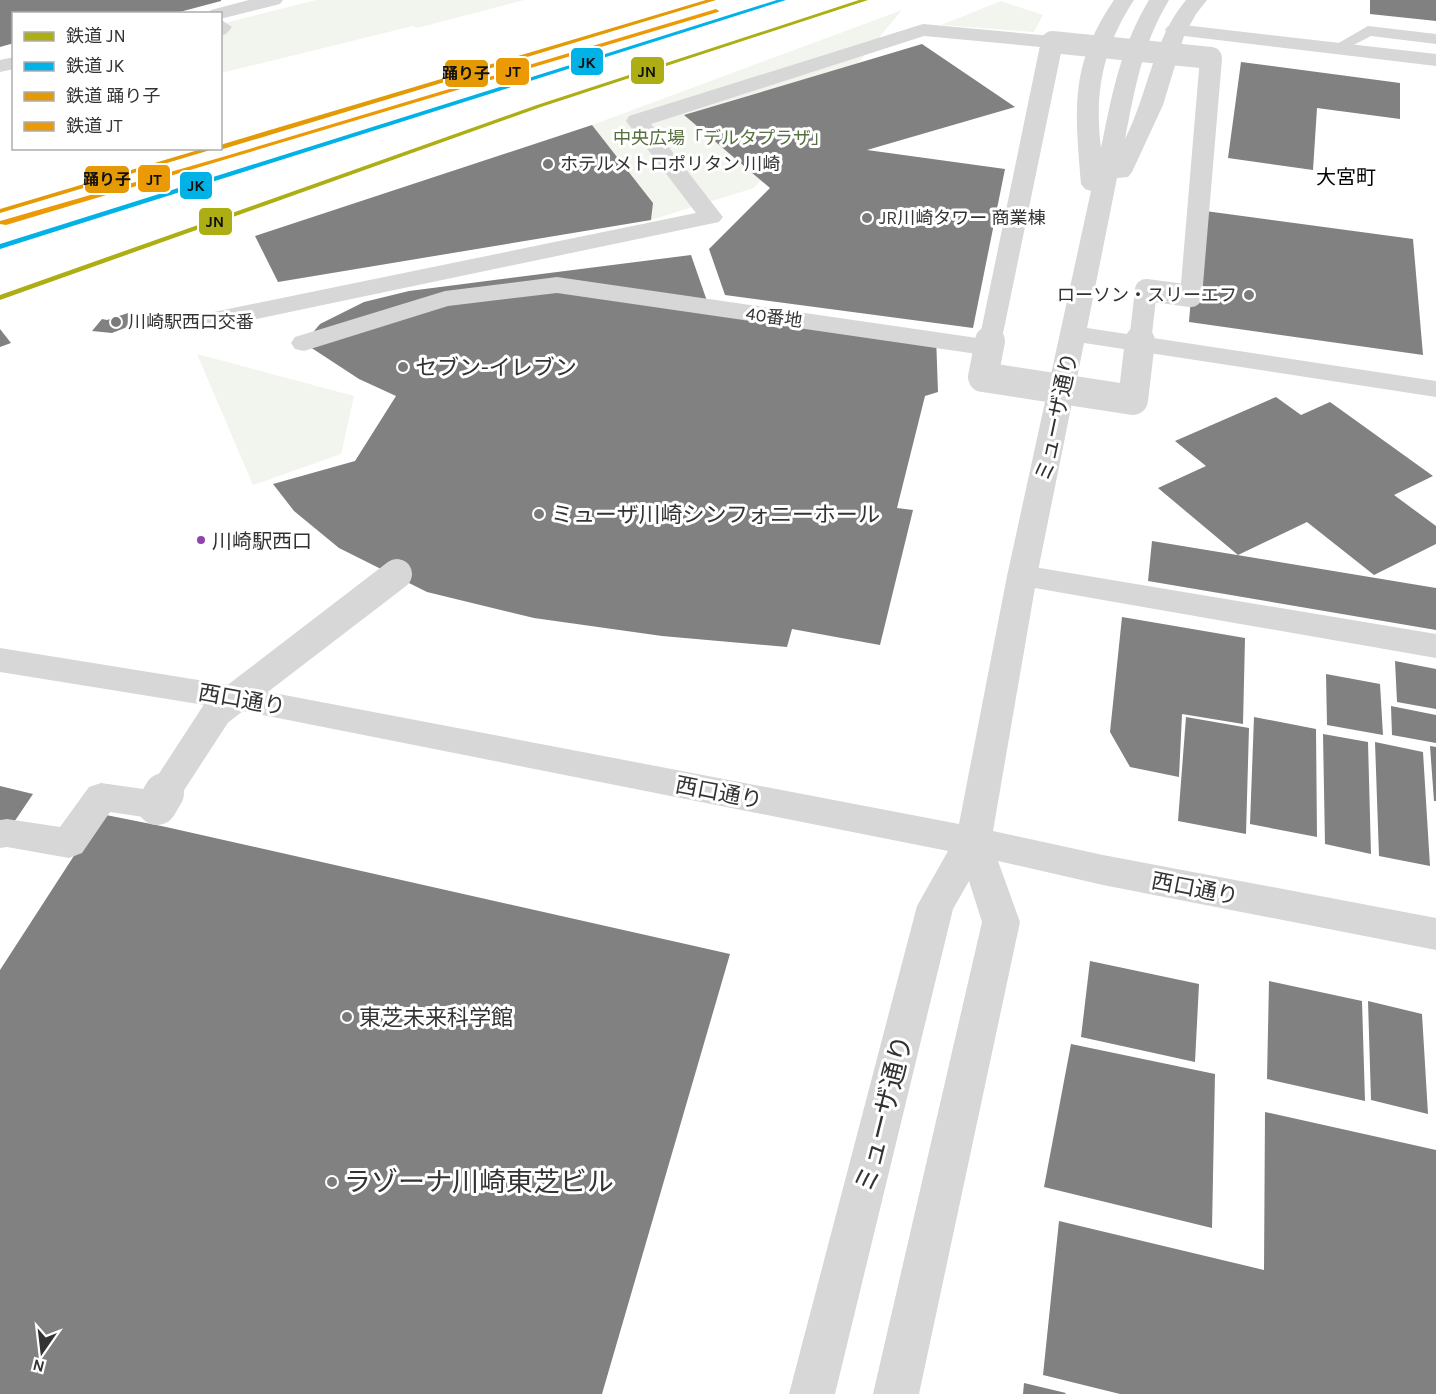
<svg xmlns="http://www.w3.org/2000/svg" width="1436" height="1394" viewBox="0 0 1436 1394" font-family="Karla,'Noto Sans JP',sans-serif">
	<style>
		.green { fill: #f1f5ed }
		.building { fill: #818181 }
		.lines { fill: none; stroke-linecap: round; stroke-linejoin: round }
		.service { fill: #d7d7d7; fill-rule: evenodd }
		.pedestrian { fill: #d7d7d7; fill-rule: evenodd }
		.minor { fill: #d7d7d7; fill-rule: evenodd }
		.tertiary { fill: #d7d7d7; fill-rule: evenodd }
		.pedestrian-bridge-far2 { stroke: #d7d7d7; stroke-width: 22 }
		.pedestrian-bridge-far1 { stroke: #d7d7d7; stroke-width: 30 }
		.pedestrian-bridge { stroke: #d7d7d7; stroke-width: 40 }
		.rail-1-casing { stroke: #fff; stroke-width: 5 }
		.rail-2-casing { stroke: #fff; stroke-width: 5 }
		.rail-3-casing { stroke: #fff; stroke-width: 5 }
		.rail-4-casing { stroke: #fff; stroke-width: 5 }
		.rail-1 { fill: #adad14; fill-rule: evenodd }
		.rail-2 { fill: #00b2e5; fill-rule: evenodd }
		.rail-3 { fill: #e39a05; fill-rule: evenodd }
		.rail-4 { fill: #eb9a05; fill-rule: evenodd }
		.poi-dot { fill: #7a7a7a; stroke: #fff; stroke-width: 2 }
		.bus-dot { fill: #8e44ad; stroke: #fff; stroke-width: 2 }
		.labels { text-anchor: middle; stroke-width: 6; stroke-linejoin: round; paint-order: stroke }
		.far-park-label { font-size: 18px; fill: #56703f; stroke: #fff }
		.far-poi-label { font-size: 18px; fill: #333; stroke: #fff; text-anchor: start }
		.far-street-label { font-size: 18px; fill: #333; stroke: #fff }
		.far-neighbourhood-label { font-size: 20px; fill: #000; stroke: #fff }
		.bus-label { font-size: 20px; fill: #333; stroke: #fff; text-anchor: start }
		.poi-label { font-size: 22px; fill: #333; stroke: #fff; text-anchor: start }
		.street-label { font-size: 22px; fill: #333; stroke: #fff }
		.near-street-label { font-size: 27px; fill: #333; stroke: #fff }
		.near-poi-label { font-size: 27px; fill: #333; stroke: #fff; text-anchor: start }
		.line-badge { stroke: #fff; stroke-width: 2 }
		.pale-badge-label { font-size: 16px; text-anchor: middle; font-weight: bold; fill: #111 }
	</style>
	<rect width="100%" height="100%" fill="#fff"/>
	<path class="green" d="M 316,0 L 524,0 L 417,28 L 413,26 L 221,73 L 221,24 Z
		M 1001,1 L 1043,15 L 1034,32 L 941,25 Z
		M 902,10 L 754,188 L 651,220 L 653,203 L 592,125 Z
		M 197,354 L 354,396 L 341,454 L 253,485 Z"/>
	<path class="building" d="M 0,0 L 221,0 L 221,1 L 172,14 L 14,14 L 14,43 L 0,47 Z
		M 1370,0 L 1436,0 L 1436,21 L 1370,14 Z
		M 922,44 L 1015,107 L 867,150 L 1005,169 L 973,328 L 725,295 L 709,249 L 770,188 L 684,115 Z
		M 1241,62 L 1400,83 L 1400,119 L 1317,108 L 1313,170 L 1228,158 Z
		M 592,125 L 653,203 L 651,220 L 278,282 L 255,236 Z
		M 1198,210 L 1413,239 L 1423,355 L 1189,322 Z
		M 691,255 L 707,301 L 936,336 L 938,392 L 925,396 L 897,508 L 913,510 L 880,645 L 792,629 L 787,647 L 662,636 L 534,618 L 427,592 L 339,548 L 294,511 L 273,484 L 355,461 L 396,396 L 359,379 L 304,343 L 320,324 L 364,302 L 409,291 Z
		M 128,313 L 135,324 L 112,333 L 92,331 L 102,319 L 107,320 Z
		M 0,329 L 11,343 L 0,347 Z
		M 1276,397 L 1301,415 L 1330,402 L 1433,476 L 1394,495 L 1436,526 L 1436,544 L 1374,575 L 1307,522 L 1238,555 L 1158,488 L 1206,466 L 1175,441 Z
		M 1152,541 L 1436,588 L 1436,630 L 1148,581 Z
		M 1122,617 L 1245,638 L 1243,724 L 1182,714 L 1179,777 L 1130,767 L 1110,732 Z
		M 1395,661 L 1436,669 L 1436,709 L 1397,702 Z
		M 1326,674 L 1380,684 L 1383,735 L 1327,725 Z
		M 1391,706 L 1436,715 L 1436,743 L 1392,735 Z
		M 1186,717 L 1249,728 L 1246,834 L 1178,821 Z
		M 1254,717 L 1316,729 L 1317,837 L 1250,824 Z
		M 1323,734 L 1368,742 L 1371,854 L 1325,844 Z
		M 1375,742 L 1423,752 L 1430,866 L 1379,856 Z
		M 1430,746 L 1436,747 L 1436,801 L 1434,801 Z
		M 0,786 L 33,794 L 0,843 Z
		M 101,814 L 166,827 L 730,954 L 602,1394 L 0,1394 L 0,970 Z
		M 1090,961 L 1199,984 L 1195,1062 L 1081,1037 Z
		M 1269,981 L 1362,1001 L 1365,1101 L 1267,1079 Z
		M 1368,1001 L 1422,1014 L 1428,1114 L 1371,1100 Z
		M 1071,1044 L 1215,1074 L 1212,1228 L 1044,1187 Z
		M 1265,1112 L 1436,1150 L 1436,1394 L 1120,1394 L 1043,1375 L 1059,1221 L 1264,1270 Z
		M 1024,1383 L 1066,1393 L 1065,1394 L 1023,1394 Z"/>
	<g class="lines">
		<path class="service" d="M 220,19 L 232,27 L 226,34 L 220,36 Z
			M 1368,26 L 1436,34 L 1436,44 L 1371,36 L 1338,53 L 1330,48 Z"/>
		<path class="pedestrian" d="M 923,24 L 1052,36 L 1059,38 L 1062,42 L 1059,46 L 1052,48 L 924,36 L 651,124 L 719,212 L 723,217 L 719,222 L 204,330 L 195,327 L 191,322 L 195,317 L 204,314 L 696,213 L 626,121 L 629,116 Z
			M 557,277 L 991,340 L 1000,342 L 1004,348 L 1000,354 L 991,356 L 557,293 L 448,306 L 304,351 L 295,349 L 291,343 L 295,337 L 445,291 Z
			M 101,783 L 157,791 L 169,795 L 175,805 L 169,815 L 157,819 L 110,812 L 82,853 L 69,858 L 7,847 L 0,848 L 0,820 L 7,819 L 60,827 L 89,787 Z"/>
		<path class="minor" d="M 249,0 L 283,0 L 280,4 L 220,19 L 220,14 L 208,14 L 211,10 Z
			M 1175,24 L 1436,54 L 1436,66 L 1168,34 L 1165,30 L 1168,26 Z
			M 14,57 L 14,69 L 0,72 L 0,60 Z
			M 1022,565 L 1436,634 L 1436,658 L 1011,584 L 1007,576 L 1011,568 Z"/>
		<path class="tertiary" d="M 1114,0 L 1134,0 C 1103,47 1094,93 1101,148 C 1112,95 1120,48 1149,0 L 1169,0 C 1142,45 1135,88 1125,139 C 1148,94 1153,39 1186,0 L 1207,0 L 1196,14 L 1184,36 L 1163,105 L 1132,172 L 1128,177 L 1117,178 L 1087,328 L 1436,381 L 1436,397 L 1084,343 L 1037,576 L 993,831 L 1103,855 L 1436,918 L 1436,950 L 1103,885 L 998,861 L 1020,922 L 919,1394 L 873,1394 L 982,922 L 969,881 L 953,909 L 835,1394 L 789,1394 L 917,906 L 948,851 L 248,712 L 0,672 L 0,648 L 248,688 L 959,824 L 1007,576 L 1091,191 L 1085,189 L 1081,184 C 1075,109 1069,66 1114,0 Z"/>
		<path class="pedestrian-bridge-far2" d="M 990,342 L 1052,42 L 1211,58 L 1191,296 L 1146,290 L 1140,342"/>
		<path class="pedestrian-bridge-far1" d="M 990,341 L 983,377 L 1133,400 L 1140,341
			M 163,795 L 217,712 L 397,574"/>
		<path class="pedestrian-bridge" d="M 157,805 L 164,793"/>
		<defs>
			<path id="rail-1" d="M 859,0 L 868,0 L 541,107 L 0,300 L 0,295 L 537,105 Z"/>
			<path id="rail-2" d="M 777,0 L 786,0 L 0,249 L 0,244 Z"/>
			<path id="rail-3" d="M 706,0 L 716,0 L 223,149 L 217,148 L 220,148 L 220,145 Z
				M 205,148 L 217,148 L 0,213 L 0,209 Z"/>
			<path id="rail-4" d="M 716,9 L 719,11 L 718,12 L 6,225 L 0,224 L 0,221 L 219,158 Z"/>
		</defs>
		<use href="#rail-1" class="rail-1-casing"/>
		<use href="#rail-2" class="rail-2-casing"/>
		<use href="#rail-3" class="rail-3-casing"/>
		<use href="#rail-4" class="rail-4-casing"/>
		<use href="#rail-1" class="rail-1"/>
		<use href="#rail-2" class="rail-2"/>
		<use href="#rail-3" class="rail-3"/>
		<use href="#rail-4" class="rail-4"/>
	</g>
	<g class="poi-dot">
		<circle cx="548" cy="164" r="6"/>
		<circle cx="867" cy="218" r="6"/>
		<circle cx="1249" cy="295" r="6"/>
		<circle cx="116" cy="322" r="6"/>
		<circle cx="403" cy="367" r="6"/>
		<circle cx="539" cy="514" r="6"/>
		<circle cx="347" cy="1017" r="6"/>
		<circle cx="332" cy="1182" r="6"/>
	</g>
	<circle class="bus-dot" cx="201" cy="540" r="5"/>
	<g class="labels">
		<g class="far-park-label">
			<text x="721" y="144">中央広場「デルタプラザ」</text>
		</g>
		<g class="far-poi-label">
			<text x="560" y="170">ホテルメトロポリタン 川崎</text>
			<text x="879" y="224">JR川崎タワー 商業棟</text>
			<text x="1237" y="301" text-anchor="end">ローソン・スリーエフ</text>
			<text x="128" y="328">川崎駅西口交番</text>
		</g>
		<g class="far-street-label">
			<text transform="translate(774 317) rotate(8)" y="6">40番地</text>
		</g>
		<g class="far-neighbourhood-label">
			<text x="1346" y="184">大宮町</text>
		</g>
		<g class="bus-label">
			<text x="212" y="548">川崎駅西口</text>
		</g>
		<g class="poi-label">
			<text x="415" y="375">セブン-イレブン</text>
			<text x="551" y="522">ミューザ川崎シンフォニーホール</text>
			<text x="359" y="1025">東芝未来科学館</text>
		</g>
		<g class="street-label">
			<text transform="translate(1056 417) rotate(-78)" y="8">ミューザ通り</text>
			<text transform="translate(242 699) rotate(10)" y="8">西口通り</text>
			<text transform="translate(719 792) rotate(11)" y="8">西口通り</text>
			<text transform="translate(1195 888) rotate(11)" y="8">西口通り</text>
		</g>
		<g class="near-street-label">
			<text transform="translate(884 1114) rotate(-76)" y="9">ミューザ通り</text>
		</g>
		<g class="near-poi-label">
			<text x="344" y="1191">ラゾーナ川崎東芝ビル</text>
		</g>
	</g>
	<g class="line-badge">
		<rect x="570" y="47" width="34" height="29" rx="6" fill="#00b2e5"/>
		<rect x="630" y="56" width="35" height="29" rx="6" fill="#adad14"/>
		<rect x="495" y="57" width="35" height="29" rx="6" fill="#eb9a05"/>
		<rect x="444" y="59" width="45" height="29" rx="6" fill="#e39a05"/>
		<rect x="137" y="164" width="34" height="29" rx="6" fill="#eb9a05"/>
		<rect x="84" y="165" width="46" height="29" rx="6" fill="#e39a05"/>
		<rect x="179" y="171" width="34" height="29" rx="6" fill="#00b2e5"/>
		<rect x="198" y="207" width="35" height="29" rx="6" fill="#adad14"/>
	</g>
	<g class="pale-badge-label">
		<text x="587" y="68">JK</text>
		<text x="647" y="77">JN</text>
		<text x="513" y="77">JT</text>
		<text x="466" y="79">踊り子</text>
		<text x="154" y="185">JT</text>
		<text x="107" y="185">踊り子</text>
		<text x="196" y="191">JK</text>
		<text x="215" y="227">JN</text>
	</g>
	<rect x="12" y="12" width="210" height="138" fill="#ffffff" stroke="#adadad" stroke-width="1.5"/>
	<rect x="24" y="32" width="30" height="9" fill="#adad14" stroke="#adadad" stroke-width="1.5"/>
	<text x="66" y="42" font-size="18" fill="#333333">鉄道 JN</text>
	<rect x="24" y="62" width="30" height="9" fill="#00b2e5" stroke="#adadad" stroke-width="1.5"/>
	<text x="66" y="72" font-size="18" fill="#333333">鉄道 JK</text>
	<rect x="24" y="92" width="30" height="9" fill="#e39a05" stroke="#adadad" stroke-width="1.5"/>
	<text x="66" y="102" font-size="18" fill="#333333">鉄道 踊り子</text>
	<rect x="24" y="122" width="30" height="9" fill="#eb9a05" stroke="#adadad" stroke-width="1.5"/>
	<text x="66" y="132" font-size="18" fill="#333333">鉄道 JT</text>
	<g transform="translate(42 1352) rotate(194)" stroke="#ffffff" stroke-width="4.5" paint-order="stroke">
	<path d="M0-4.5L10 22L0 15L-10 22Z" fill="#333333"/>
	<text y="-9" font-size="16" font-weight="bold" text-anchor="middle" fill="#333333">N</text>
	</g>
</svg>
